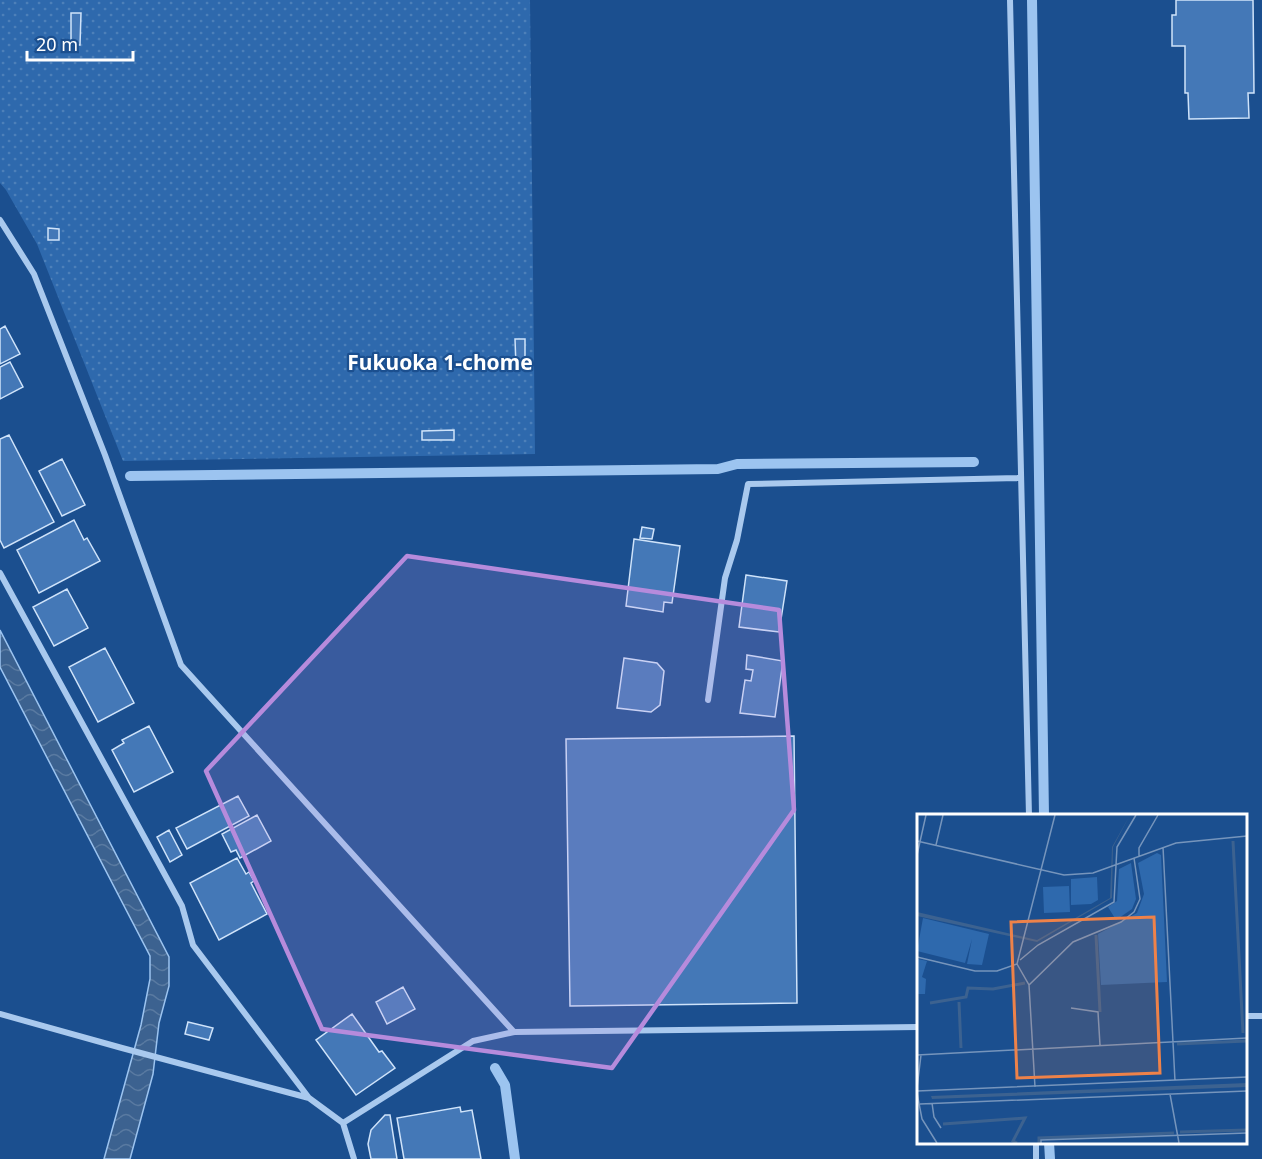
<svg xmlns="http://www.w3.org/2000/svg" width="1262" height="1159" viewBox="0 0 1262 1159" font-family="'Noto Sans',sans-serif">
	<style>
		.park { fill: url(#park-dots) }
		.water { fill: url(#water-waves); stroke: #9cc4f0; stroke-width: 1.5 }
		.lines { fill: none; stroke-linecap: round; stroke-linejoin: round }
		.stream { stroke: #9cc4f0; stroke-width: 10 }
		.building { fill: #4478b7; stroke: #cfe3fa; stroke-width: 1.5 }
		.street { stroke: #a9c9ee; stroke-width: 6 }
		.marked { fill: #b68bdc; fill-opacity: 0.2; stroke: #b68bdc; stroke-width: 4.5; stroke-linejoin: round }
		.labels { text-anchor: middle; stroke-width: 4.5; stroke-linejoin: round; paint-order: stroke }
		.neighbourhood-label { font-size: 21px; font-weight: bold; fill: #fff; stroke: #1b4f8f }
		.inset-river { fill: none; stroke: #3c6290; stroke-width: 3 }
		.inset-road { fill: none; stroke: #7695bc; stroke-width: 1.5 }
		.view { fill: #ee8249; fill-opacity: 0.15; stroke: #ee8249; stroke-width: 3 }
		.inset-edge { fill: none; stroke: #fff; stroke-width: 3 }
	</style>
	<defs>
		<pattern id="park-dots" width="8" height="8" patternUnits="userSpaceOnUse" patternTransform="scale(1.5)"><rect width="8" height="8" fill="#2e69ad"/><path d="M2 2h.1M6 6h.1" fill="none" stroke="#4d80b9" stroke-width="1.8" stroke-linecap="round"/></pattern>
		<pattern id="water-waves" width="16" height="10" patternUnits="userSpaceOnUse" patternTransform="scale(1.5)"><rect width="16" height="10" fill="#3c6290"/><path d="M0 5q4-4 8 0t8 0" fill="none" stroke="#597aa1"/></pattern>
	</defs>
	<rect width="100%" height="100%" fill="#1b4f8f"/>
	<path class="park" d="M 0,0 L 530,0 L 535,454 L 123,461 L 37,244 L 6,190 L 0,183 Z"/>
	<path class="water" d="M 0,630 L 169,957 L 169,986 L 159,1023 L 153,1074 L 130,1159 L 104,1159 L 141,1025 L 150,979 L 150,956 L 0,667 Z"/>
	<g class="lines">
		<path class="stream" d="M 1032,0 L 1044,816
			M 130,476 L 718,469 L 737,464 L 974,462
			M 495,1068 L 505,1085 L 515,1159
			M 1049,1142 L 1050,1159"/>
	</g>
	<path class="building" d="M 1176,0 L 1253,0 L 1254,93 L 1248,93 L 1249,118 L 1189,119 L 1188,93 L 1185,93 L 1185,46 L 1172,46 L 1172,15 L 1176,15 Z
		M 71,13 L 81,13 L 80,45 L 71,45 Z
		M 48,228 L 59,229 L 59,240 L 48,240 Z
		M 5,326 L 20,354 L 0,364 L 0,329 Z
		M 515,339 L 525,339 L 525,366 L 516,367 Z
		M 10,362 L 23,387 L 0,399 L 0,367 Z
		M 454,430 L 454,440 L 422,440 L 422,431 Z
		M 9,435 L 54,522 L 4,548 L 0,540 L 0,439 Z
		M 62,459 L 85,505 L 62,516 L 39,471 Z
		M 74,520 L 84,540 L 87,538 L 100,561 L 39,593 L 17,550 Z
		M 642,527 L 654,529 L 652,539 L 640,538 Z
		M 634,539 L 680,546 L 672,603 L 664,602 L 663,612 L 626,606 Z
		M 746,575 L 787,581 L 779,632 L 739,627 Z
		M 67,589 L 88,628 L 54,646 L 33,607 Z
		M 105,648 L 134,703 L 98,722 L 69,667 Z
		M 747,655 L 783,661 L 775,717 L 740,713 L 745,680 L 751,681 L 753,670 L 746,669 Z
		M 624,658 L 657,663 L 664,671 L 660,705 L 651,712 L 617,708 Z
		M 149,726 L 173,772 L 134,792 L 112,750 L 124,743 L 122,740 Z
		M 794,736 L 797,1003 L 570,1006 L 566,739 Z
		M 238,796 L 249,816 L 187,849 L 176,828 Z
		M 257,815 L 271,841 L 240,858 L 236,850 L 231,852 L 222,834 Z
		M 169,830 L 182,855 L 170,862 L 157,837 Z
		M 237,858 L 246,874 L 249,872 L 254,881 L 251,883 L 267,914 L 219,940 L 190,883 Z
		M 403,987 L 415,1009 L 387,1024 L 376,1002 Z
		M 352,1014 L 379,1052 L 382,1051 L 395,1068 L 356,1095 L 316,1040 Z
		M 188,1022 L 213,1028 L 209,1040 L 185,1034 Z
		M 460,1107 L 461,1112 L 472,1110 L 481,1159 L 404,1159 L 397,1118 Z
		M 385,1115 L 390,1115 L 397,1159 L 371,1159 L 368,1144 L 371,1130 Z"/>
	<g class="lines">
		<path class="street" d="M 1010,0 L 1029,816
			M 0,220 L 34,274 L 105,455 L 181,665 L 514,1032
			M 0,573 L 182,906 L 193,945 L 309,1098
			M 708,700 L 725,578 L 737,540 L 748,484 L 1021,478
			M 0,1014 L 122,1048 L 309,1098 L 343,1123 L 354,1159
			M 1246,1016 L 1262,1016
			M 343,1123 L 473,1041 L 514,1032 L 918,1027
			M 1036,1142 L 1036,1159"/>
	</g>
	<path class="marked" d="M 407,556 L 779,610 L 794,810 L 612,1068 L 322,1029 L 206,771 Z"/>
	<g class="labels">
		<g class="neighbourhood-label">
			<text x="440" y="370">Fukuoka 1-chome</text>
		</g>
	</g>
	<g transform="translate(917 814)">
		<rect width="330" height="330" fill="#1b4f8f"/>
		<path d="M 180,63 L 181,86 L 174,90 L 154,91 L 154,65 ZM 152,72 L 153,98 L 127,99 L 126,73 ZM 6,104 L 72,120 L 65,151 L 50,150 L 55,125 L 48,149 L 0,137 Z" fill="#2e69ad"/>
		<path d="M 240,39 L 244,41 L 250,168 L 184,171 L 181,120 L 220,99 L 227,80 L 221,49 ZM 214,49 L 219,85 L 215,95 L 199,106 L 191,93 L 200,87 L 202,55 ZM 1,145 L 10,147 L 5,163 L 9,165 L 8,180 L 0,180 Z" fill="#2e69ad"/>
		<path d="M 213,1 L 196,33 L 195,84 L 120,128 L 0,102 L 0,98 L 120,126 L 193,84 L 195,33 ZM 330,269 L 330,273 L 15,285 L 14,282 Z" fill="#3c6290"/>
		<path class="inset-river" d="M 316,27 L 326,219M 179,121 L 183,198M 42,188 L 44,234M 13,189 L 49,183 L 51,174 L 76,175 L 108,169M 260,230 L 330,227M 26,310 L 108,304 L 96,327 L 100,329M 263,318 L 330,316M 122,329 L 122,324 L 257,319"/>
		<path class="inset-road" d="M 0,27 L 147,61 L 176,59 L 259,29 L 330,22M 19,31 L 26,1M 246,33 L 258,267M 0,41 L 9,1M 222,42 L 222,34 L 241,1M 0,143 L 58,157 L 80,157 L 100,150 L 138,1M 103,146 L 121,131 L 197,88 L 200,33 L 219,1M 100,150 L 112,171 L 118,273M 112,171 L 156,128 L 204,108 L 217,98 L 223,85 L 217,44M 154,194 L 181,198 L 183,231M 0,241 L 330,224M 0,274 L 4,241M 0,277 L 330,263M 0,279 L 5,305 L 20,329M 253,280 L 262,329M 15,289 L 17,303 L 24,314M 3,290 L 330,277M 124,329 L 124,326 L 330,319"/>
		<path class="view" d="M 237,103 L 243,259 L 100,264 L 94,108 Z"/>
		<rect width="330" height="330" class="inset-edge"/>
	</g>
	<path d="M27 51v9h106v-9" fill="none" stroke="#ffffff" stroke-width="3"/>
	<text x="36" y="51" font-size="18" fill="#ffffff" stroke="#1b4f8f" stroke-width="4.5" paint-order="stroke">20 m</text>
</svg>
